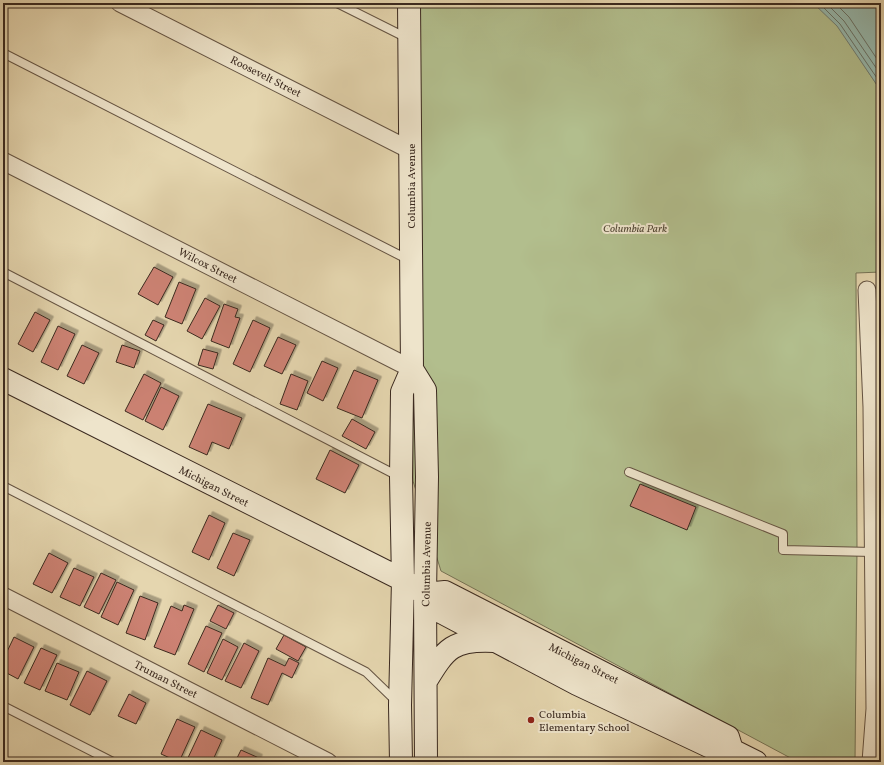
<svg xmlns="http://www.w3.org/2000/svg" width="884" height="765" viewBox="0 0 884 765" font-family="Vollkorn,serif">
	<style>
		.green { fill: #b2be8d; stroke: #767456 }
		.water { fill: #96b9ae; stroke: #717f75 }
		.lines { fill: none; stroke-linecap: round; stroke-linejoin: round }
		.shore { stroke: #687166; stroke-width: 1 }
		.building { fill: #ce8374; stroke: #3a291f; filter: url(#shadow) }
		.lane-casing { stroke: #655443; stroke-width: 10 }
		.street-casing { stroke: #655443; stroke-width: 19 }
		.secondary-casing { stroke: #3a291f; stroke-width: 24 }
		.lane { stroke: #eee4cb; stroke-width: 8 }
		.street { stroke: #eee4cb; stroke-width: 17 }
		.secondary { stroke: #eee4cb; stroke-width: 22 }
		.poi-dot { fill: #8f2418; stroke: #eee4cb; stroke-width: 1.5 }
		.labels { text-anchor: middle; stroke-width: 4; stroke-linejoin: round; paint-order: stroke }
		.street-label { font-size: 11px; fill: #3a291f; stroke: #eee4cb }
		.park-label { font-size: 11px; font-style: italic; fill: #524735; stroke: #eee4cb }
		.poi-label { font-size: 11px; fill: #3a291f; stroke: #eee4cb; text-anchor: start }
	</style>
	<defs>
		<filter id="shadow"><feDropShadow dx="3.5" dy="-3.5" stdDeviation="0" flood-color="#0004"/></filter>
	</defs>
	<rect width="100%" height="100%" fill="#e5d6af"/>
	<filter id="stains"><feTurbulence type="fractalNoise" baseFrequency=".005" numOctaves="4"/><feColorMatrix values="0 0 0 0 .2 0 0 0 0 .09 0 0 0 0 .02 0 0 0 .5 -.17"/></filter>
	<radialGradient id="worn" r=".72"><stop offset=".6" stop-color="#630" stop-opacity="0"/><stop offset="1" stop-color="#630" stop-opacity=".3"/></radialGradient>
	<path class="green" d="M 409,3 L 814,3 L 838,26 L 881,91 L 881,272 L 856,273 L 857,549 L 855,762 L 798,762 L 441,571 L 413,481 Z"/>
	<path class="water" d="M 813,3 L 881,3 L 881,91 L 837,26 Z"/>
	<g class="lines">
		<path class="shore" d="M 819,3 L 840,24 L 881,84
			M 826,3 L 844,21 L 881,75
			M 835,3 L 849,17 L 881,65"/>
	</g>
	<path class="building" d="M 154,267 L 173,277 L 158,305 L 138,294 Z
		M 179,282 L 196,289 L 182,324 L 165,317 Z
		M 205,298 L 220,306 L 202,339 L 187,331 Z
		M 224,304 L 238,309 L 235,317 L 240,318 L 229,348 L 211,341 Z
		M 35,312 L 50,320 L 33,352 L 18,344 Z
		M 153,320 L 164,325 L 156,341 L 145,335 Z
		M 253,320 L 270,328 L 250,372 L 233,364 Z
		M 58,326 L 75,334 L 58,370 L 41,362 Z
		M 278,337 L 296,345 L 282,374 L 264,366 Z
		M 82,345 L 99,353 L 84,384 L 67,376 Z
		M 122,345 L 140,351 L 134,368 L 116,362 Z
		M 203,349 L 218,353 L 213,369 L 198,365 Z
		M 322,361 L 338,368 L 323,401 L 307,393 Z
		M 354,370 L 378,380 L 362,418 L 337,408 Z
		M 144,374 L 161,383 L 143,420 L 125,411 Z
		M 291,374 L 308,381 L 297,410 L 280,404 Z
		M 161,387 L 179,396 L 163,430 L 145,421 Z
		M 208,404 L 242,418 L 229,449 L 212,442 L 207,455 L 189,447 Z
		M 352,419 L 375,432 L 366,449 L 342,436 Z
		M 330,450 L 359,465 L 345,493 L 316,479 Z
		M 640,484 L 696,507 L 687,530 L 630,506 Z
		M 209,515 L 225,523 L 209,560 L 192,552 Z
		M 233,533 L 250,540 L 234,576 L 217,568 Z
		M 49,553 L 68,563 L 52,593 L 33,584 Z
		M 74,568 L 94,577 L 80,606 L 60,597 Z
		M 101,573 L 116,580 L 99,614 L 84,607 Z
		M 117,582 L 134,590 L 118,625 L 101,617 Z
		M 140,596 L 158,603 L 145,640 L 126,633 Z
		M 184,605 L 194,609 L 175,655 L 154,647 L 171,606 L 182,611 Z
		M 218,605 L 234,613 L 226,629 L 210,621 Z
		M 206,626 L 222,633 L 204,672 L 188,664 Z
		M 284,635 L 306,647 L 298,661 L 276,649 Z
		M 14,637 L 34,647 L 18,679 L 3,671 L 3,660 Z
		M 223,639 L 238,647 L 222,680 L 207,673 Z
		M 244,643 L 259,651 L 241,688 L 225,681 Z
		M 41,648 L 57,655 L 40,690 L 24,683 Z
		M 268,658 L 285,666 L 289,658 L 299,663 L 292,678 L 282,673 L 268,705 L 251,698 Z
		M 57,663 L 79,672 L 67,700 L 45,691 Z
		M 87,671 L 107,681 L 90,715 L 70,705 Z
		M 129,694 L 146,703 L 136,724 L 118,716 Z
		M 177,719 L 195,727 L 179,762 L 161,754 Z
		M 201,730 L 222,740 L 212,762 L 186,762 Z
		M 241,750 L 259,758 L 257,762 L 235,762 Z"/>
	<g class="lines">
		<defs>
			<path id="lane" d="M 337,3 L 407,38
				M 3,53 L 409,260
				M 3,272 L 400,477
				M 629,472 L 783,534 L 783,550 L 873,552
				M 3,486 L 366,672 L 397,702
				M 3,706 L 113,762"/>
			<path id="street" d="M 120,3 L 410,150
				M 3,161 L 412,369
				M 867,290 L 872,407 L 875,709 L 871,762
				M 3,596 L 328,762"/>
			<path id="secondary" d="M 412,369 L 425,390 L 427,477 L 425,594 L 426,762
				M 3,379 L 403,580 L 425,594 L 439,611 L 577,684 L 717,750 L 732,750 L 756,762
				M 425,594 L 445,592 L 728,737 L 732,750
				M 426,681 C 446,648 453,639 494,641
				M 401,762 L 400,705 L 403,580 L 401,477 L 402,392 L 412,369 L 409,3"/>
		</defs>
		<use href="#lane" class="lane-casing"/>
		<use href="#street" class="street-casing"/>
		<use href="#secondary" class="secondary-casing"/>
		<use href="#lane" class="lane"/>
		<use href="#street" class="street"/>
		<use href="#secondary" class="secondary"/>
	</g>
	<circle class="poi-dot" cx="531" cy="720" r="4"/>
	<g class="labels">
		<g class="street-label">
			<text transform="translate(266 76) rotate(27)" y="4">Roosevelt Street</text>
			<text transform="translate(411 186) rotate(-90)" y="4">Columbia Avenue</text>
			<text transform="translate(208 265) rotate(27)" y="4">Wilcox Street</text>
			<text transform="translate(214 486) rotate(27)" y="4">Michigan Street</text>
			<text transform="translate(426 564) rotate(-89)" y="4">Columbia Avenue</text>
			<text transform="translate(584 663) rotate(27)" y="4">Michigan Street</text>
			<text transform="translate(166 679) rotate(27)" y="4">Truman Street</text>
		</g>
		<g class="park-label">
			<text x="635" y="232">Columbia Park</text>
		</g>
		<g class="poi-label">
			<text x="539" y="718">Columbia<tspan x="539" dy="13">Elementary School</tspan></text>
		</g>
	</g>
	<rect width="884" height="765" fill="none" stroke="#e5d6af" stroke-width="16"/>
	<rect x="4" y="4" width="876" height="757" fill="none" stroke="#3a291f" stroke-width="2"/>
	<rect x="8" y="8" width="868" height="749" fill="none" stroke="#3a291f"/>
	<rect width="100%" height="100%" filter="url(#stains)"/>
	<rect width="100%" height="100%" fill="url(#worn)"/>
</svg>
